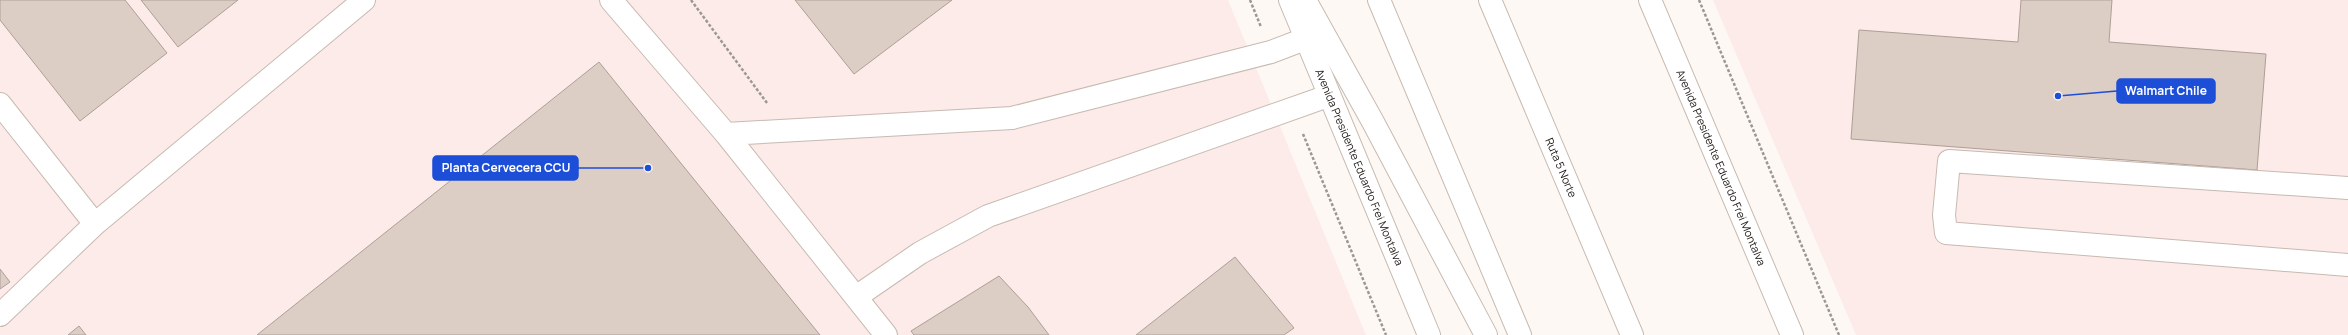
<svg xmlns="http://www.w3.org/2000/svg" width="2348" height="335" viewBox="0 0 2348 335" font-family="Manrope,sans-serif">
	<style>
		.industrial { fill: #fcebe9 }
		.building { fill: #dccec5; stroke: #ad9f97 }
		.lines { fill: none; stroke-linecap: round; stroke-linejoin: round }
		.minor-casing { stroke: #c7bab1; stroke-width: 24 }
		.major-casing { stroke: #c7bab1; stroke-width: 24 }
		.highway-casing { stroke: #c7bab1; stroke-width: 24 }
		.path { stroke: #9c9793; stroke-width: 2.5; stroke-dasharray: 3 2; stroke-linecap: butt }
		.minor { stroke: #fff; stroke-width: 22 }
		.major { stroke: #fff; stroke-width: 22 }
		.highway { stroke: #fff; stroke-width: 22 }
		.labels { text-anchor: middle; stroke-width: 3.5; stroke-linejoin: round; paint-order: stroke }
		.street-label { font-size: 11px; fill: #1b1713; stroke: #fef8f4 }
		.leader { fill: none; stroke: #1d4ed8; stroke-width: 1.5 }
		.callout-dot { fill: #1d4ed8; stroke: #fef8f4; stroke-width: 1.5 }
		.callout { fill: #1d4ed8; stroke: #1d4ed8; stroke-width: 1.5 }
		.callout-label { font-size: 12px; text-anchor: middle; font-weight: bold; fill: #fff }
	</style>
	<rect width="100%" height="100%" fill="#fef8f4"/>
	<path class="industrial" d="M 0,0 L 1228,0 L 1366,335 L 0,335 Z
		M 1713,0 L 2348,0 L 2348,335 L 1856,335 Z"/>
	<path class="building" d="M 0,0 L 125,0 L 167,53 L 80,121 L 0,20 Z
		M 141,0 L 238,0 L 178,47 Z
		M 795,0 L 952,0 L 854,74 Z
		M 2021,0 L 2112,0 L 2109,42 L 2266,54 L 2257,170 L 1851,139 L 1859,30 L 2018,42 Z
		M 599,62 L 820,335 L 257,335 Z
		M 1235,257 L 1294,328 L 1284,335 L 1136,335 Z
		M 0,269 L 10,282 L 0,289 Z
		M 999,276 L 1028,307 L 1049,335 L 914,335 L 911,331 Z
		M 79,326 L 86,335 L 68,335 Z"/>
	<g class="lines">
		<defs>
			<path id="minor" d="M 611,0 L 726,134 L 886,335
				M 0,104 L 95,224
				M 726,134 L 1012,118 L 1271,52 L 1305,39
				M 2348,188 L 1949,161 L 1944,215 L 1946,233 L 2348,265
				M 856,297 L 920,253 L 988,216 L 1328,96
				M 0,315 L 95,224 L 364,0"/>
			<g id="major">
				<path id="s1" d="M 1290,0 L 1429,335"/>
				<path id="s2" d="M 1650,0 L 1792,335"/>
			</g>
			<g id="highway">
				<path d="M 1305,0 L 1373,122 L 1486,335"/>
				<path d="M 1379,0 L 1520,335"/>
				<path id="s3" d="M 1490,0 L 1632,335"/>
			</g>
		</defs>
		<use href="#minor" class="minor-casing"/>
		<use href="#major" class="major-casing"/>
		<use href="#highway" class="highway-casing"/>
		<path class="path" d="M 691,0 L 767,103
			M 1250,0 L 1261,27
			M 1699,0 L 1839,335
			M 1303,134 L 1386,335"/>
		<use href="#minor" class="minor"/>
		<use href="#major" class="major"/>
		<use href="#highway" class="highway"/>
	</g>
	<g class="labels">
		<g class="street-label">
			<text dy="4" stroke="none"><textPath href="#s3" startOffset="182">Ruta 5 Norte</textPath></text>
			<text dy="4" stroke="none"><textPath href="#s1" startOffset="181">Avenida Presidente Eduardo Frei Montalva</textPath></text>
			<text dy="4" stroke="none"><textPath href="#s2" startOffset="182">Avenida Presidente Eduardo Frei Montalva</textPath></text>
		</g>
	</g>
	<path class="leader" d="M2058 96L2117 91M648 168L578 168"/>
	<g class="callout-dot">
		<circle cx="2058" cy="96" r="4"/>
		<circle cx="648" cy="168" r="4"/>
	</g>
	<g class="callout">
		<rect x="2117" y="79" width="98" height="24" rx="4"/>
		<rect x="433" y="156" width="145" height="24" rx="4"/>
	</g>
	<g class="callout-label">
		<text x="2166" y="95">Walmart Chile</text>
		<text x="506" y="172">Planta Cervecera CCU</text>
	</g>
</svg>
